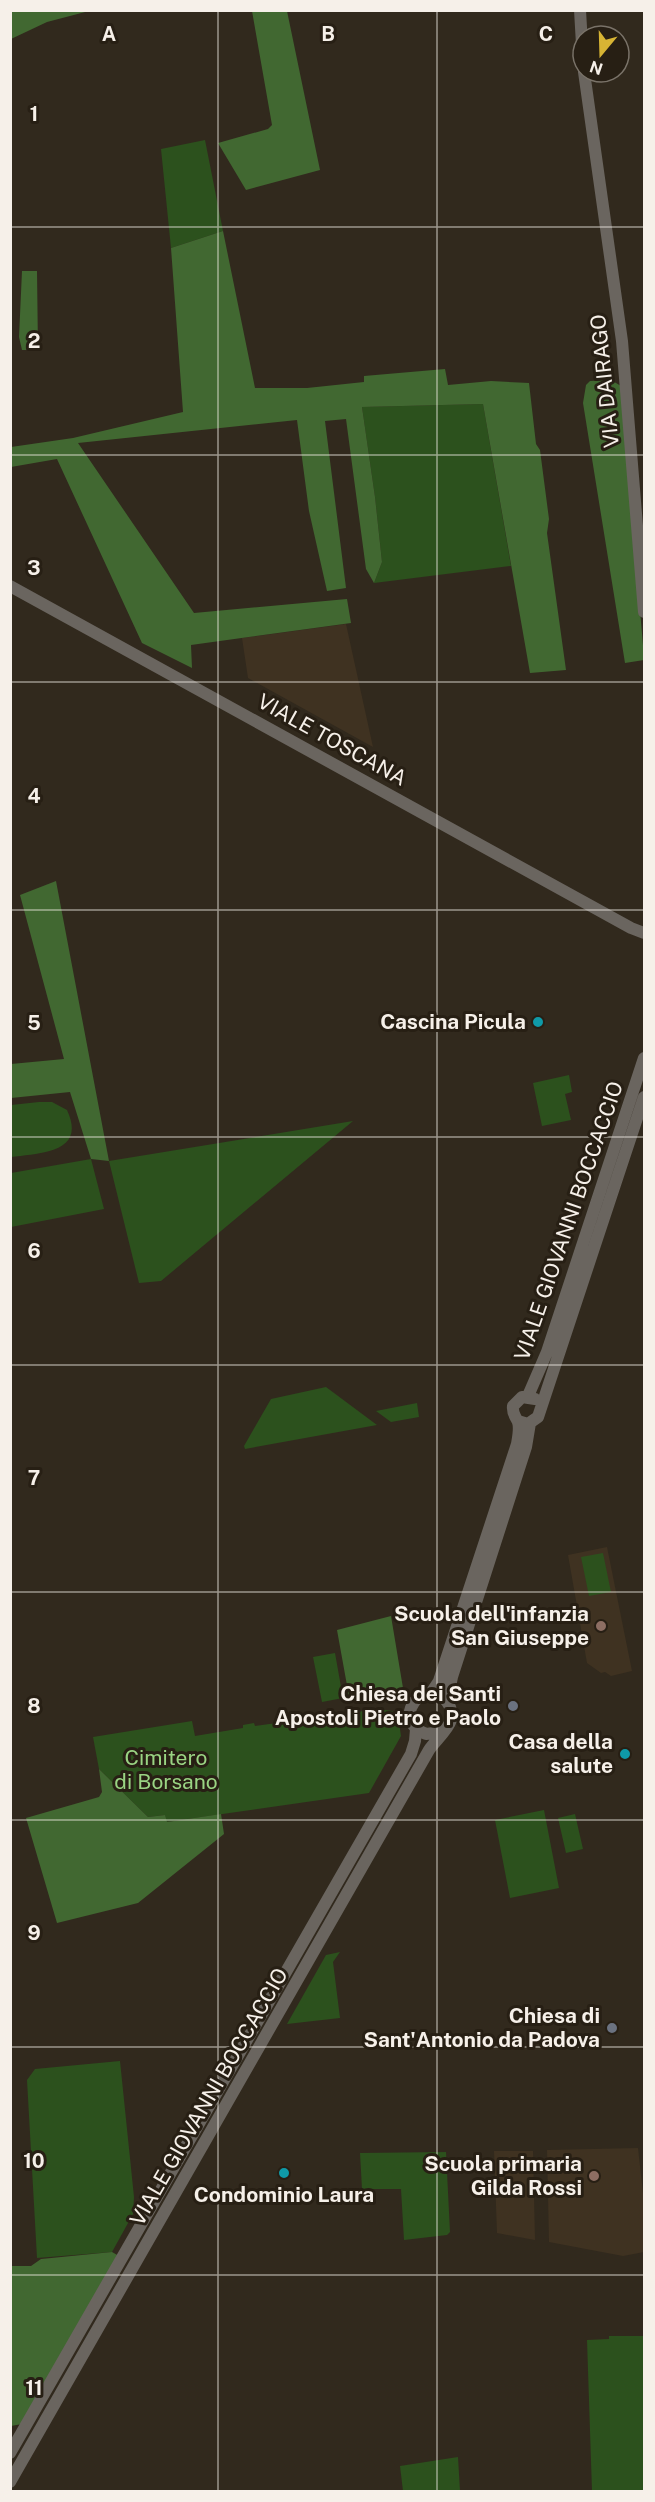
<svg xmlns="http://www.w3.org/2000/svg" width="655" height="2502" viewBox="0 0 655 2502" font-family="'Public Sans',sans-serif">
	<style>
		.built { fill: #3f3221 }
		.green { fill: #2c511d }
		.forest { fill: #416831 }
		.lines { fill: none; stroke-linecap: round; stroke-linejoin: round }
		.minor { stroke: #6a655f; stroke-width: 12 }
		.grid { fill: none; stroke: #f6f0e9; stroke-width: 1.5; stroke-opacity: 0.55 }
		.culture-dot { fill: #0f9aa8; stroke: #271f14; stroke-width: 2 }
		.education-dot { fill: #8d6e63; stroke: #271f14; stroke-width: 2 }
		.worship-dot { fill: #6b7280; stroke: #271f14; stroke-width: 2 }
		.labels { text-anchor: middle; stroke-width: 6; stroke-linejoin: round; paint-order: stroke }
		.street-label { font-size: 21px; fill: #f6f0e9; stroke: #271f14 }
		.poi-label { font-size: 21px; font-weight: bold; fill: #f6f0e9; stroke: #271f14; text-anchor: end }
		.park-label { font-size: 21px; fill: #9ad483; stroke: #271f14 }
		.grid-label { font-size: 20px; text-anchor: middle; font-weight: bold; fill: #f6f0e9; stroke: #271f14; stroke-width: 6; stroke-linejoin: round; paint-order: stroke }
	</style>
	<rect width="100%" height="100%" fill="#31291d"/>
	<path class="built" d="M 346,624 L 373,747 L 248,678 L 242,638 Z
		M 607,1547 L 632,1671 L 611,1676 L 605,1672 L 601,1673 L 587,1663 L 568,1555 Z
		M 638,2148 L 644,2202 L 644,2252 L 623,2256 L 549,2242 L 547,2150 Z
		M 494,2151 L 533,2151 L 535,2240 L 497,2233 Z"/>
	<path class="green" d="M 205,140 L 223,231 L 171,248 L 161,149 Z
		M 483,404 L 511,566 L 374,583 L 382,562 L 375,497 L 362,407 Z
		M 569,1075 L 572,1092 L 565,1094 L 571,1120 L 542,1126 L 533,1083 Z
		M 39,1102 L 52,1102 L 67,1110 C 87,1153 40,1153 11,1157 L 11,1105 Z
		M 353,1121 L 161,1281 L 139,1283 L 109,1161 Z
		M 91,1159 L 104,1209 L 11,1227 L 11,1173 Z
		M 326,1387 L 377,1425 L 245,1449 L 244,1446 L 271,1399 Z
		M 417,1403 L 419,1417 L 391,1422 L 376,1411 Z
		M 603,1553 L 611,1592 L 589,1596 L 581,1557 Z
		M 335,1653 L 343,1698 L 322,1702 L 313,1657 Z
		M 378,1709 L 392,1711 L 398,1715 L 401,1736 L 369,1793 L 166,1822 L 165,1815 L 148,1817 L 99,1769 L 93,1737 L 192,1721 L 195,1736 L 243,1728 L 243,1725 L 254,1723 L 255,1726 Z
		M 544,1810 L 559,1888 L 510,1898 L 495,1820 Z
		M 575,1814 L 583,1849 L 566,1853 L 558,1818 Z
		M 340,1952 L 333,1962 L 340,2018 L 287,2024 L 326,1955 Z
		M 120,2061 L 134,2197 L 133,2214 L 112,2252 L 37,2258 L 27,2080 L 35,2069 Z
		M 446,2152 L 450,2232 L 447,2235 L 404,2240 L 401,2189 L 362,2189 L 360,2153 Z
		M 609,2336 L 644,2336 L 644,2491 L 592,2491 L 587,2340 L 609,2339 Z
		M 458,2457 L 460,2491 L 403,2491 L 400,2466 Z"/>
	<path class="forest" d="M 11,10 L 89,10 L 89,11 L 47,22 L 11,39 Z
		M 252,11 L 287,11 L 320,170 L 246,190 L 218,143 L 268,129 L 272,125 Z
		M 223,231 L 255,388 L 307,388 L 364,382 L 364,376 L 445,369 L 448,385 L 491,381 L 529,383 L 536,444 L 540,450 L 549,519 L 547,533 L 566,670 L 530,673 L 483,404 L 362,407 L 375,497 L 382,562 L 374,583 L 366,569 L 346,419 L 325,421 L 346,588 L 327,591 L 309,511 L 297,420 L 78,443 L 194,613 L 347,599 L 351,623 L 191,645 L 192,668 L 142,643 L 57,459 L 11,467 L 11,447 L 73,438 L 183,412 L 171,248 Z
		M 22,271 L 37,271 L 38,350 L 22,350 L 19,337 Z
		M 611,380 L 621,386 L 644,657 L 644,660 L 625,663 L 583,403 L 586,385 L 590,381 Z
		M 56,881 L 109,1161 L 91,1159 L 70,1092 L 11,1098 L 11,1064 L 64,1059 L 20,895 Z
		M 391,1616 L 403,1688 L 403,1703 L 379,1700 L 350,1702 L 337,1630 Z
		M 99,1769 L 148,1817 L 165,1815 L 167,1822 L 221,1814 L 224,1834 L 138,1903 L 57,1923 L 26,1818 L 99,1797 L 102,1792 Z
		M 112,2252 L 119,2256 L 22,2424 L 11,2426 L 11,2266 L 31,2266 L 41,2259 Z"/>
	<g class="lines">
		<path class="minor" d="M 580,10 L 583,62
			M 584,72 L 622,341 L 644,612
			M 10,586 L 631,928 L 644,933
			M 528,1396 L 547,1352 L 644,1058
			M 518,1421 L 528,1424 L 538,1417 L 644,1097
			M 431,1693 L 439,1681 L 517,1444 C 518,1438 520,1428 518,1422 C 515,1415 512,1414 513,1406 L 522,1397 L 535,1399
			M 447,1701 L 452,1677 L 526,1447 L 530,1423
			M 10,2453 L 411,1754 L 415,1741 L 416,1729
			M 10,2482 L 429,1750 C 435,1741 448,1730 451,1720 C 452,1714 451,1707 447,1702 C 426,1674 388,1719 426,1734 L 442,1732"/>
	</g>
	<path class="grid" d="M 218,10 L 218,2492M 437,10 L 437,2492M 10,227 L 644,227M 10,455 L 644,455M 10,682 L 644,682M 10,910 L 644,910M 10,1137 L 644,1137M 10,1365 L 644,1365M 10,1592 L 644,1592M 10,1820 L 644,1820M 10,2047 L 644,2047M 10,2275 L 644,2275"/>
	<g class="culture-dot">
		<circle cx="538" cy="1022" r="6"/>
		<circle cx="625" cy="1754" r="6"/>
		<circle cx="284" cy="2173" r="6"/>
	</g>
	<g class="education-dot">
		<circle cx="601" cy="1626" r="6"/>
		<circle cx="594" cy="2176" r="6"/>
	</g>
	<g class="worship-dot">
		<circle cx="513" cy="1706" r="6"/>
		<circle cx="612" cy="2028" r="6"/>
	</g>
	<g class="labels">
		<g class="street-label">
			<text transform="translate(605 381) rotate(-96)" y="7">VIA DAIRAGO</text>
			<text transform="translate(332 740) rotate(29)" y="7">VIALE TOSCANA</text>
			<text transform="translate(569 1221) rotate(-71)" y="7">VIALE GIOVANNI BOCCACCIO</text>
			<text transform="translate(209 2097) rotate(-60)" y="7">VIALE GIOVANNI BOCCACCIO</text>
		</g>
		<g class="poi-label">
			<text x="526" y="1029">Cascina Picula</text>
			<text x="589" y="1621">Scuola dell'infanzia<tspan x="589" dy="24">San Giuseppe</tspan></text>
			<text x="501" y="1701">Chiesa dei Santi<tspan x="501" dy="24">Apostoli Pietro e Paolo</tspan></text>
			<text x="613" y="1749">Casa della<tspan x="613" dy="24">salute</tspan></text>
			<text x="600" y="2023">Chiesa di<tspan x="600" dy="24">Sant'Antonio da Padova</tspan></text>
			<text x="582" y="2171">Scuola primaria<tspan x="582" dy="24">Gilda Rossi</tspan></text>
			<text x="284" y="2202" text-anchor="middle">Condominio Laura</text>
		</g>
		<g class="park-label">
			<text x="166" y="1765">Cimitero<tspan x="166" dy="24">di Borsano</tspan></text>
		</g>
	</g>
	<g class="grid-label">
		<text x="109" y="41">A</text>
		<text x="328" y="41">B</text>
		<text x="546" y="41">C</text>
		<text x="34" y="121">1</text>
		<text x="34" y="348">2</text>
		<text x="34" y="575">3</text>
		<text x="34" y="803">4</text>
		<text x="34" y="1030">5</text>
		<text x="34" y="1258">6</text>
		<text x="34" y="1485">7</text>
		<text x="34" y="1713">8</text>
		<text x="34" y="1940">9</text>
		<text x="34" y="2168">10</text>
		<text x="34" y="2395">11</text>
	</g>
	<rect width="655" height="2502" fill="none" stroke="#f6f0e9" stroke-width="24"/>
	<g transform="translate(601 54) rotate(199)"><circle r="28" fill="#271f14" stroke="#7a7369" stroke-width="1.5"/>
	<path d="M0-4.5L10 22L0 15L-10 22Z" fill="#d7b434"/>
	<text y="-9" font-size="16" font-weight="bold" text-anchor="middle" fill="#f6f0e9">N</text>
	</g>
</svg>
